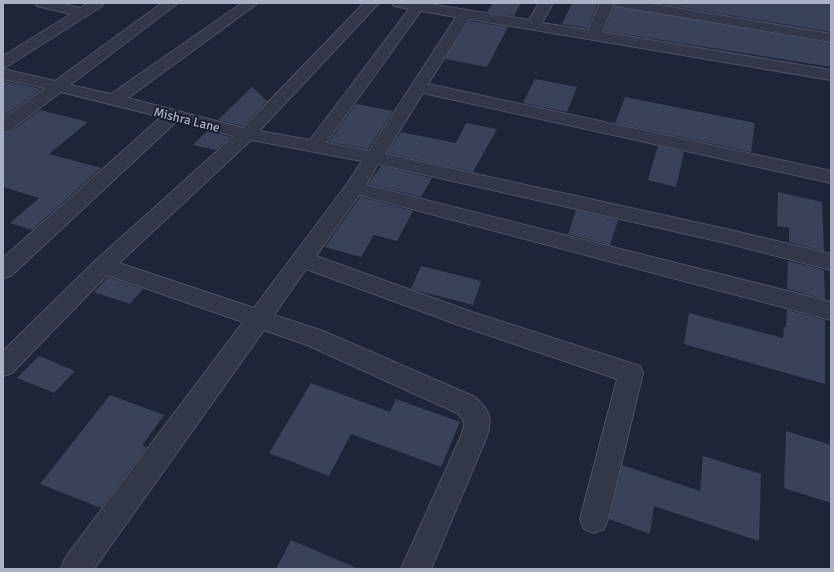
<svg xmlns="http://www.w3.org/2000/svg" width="834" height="572" viewBox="0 0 834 572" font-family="Signika,sans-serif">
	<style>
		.building { fill: #3a4259 }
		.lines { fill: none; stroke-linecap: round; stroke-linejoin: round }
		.minor-casing { stroke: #4d5264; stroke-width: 2 }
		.minor { fill: #323849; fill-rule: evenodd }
		.labels { text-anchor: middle; stroke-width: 4; stroke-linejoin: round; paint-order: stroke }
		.far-street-label { font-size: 13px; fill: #acb2c6; stroke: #181d2d }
	</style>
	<rect width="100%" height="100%" fill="#1f2538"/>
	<path class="building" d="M 493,3 L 521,3 L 514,16 L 487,12 Z
		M 572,3 L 598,3 L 587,28 L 562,24 Z
		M 656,3 L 831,3 L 831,32 Z
		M 614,6 L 831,43 L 831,67 L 604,31 Z
		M 469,21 L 508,27 L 487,67 L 445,59 Z
		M 535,79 L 577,87 L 567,112 L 523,103 Z
		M 3,81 L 13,83 L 41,89 L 3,117 Z
		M 252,87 L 267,101 L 243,126 L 218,120 Z
		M 625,97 L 755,123 L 751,152 L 615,123 Z
		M 356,104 L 393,111 L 368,149 L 329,142 Z
		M 40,110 L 88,122 L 49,154 L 101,168 L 32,230 L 10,223 L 39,198 L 3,187 L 3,133 L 10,132 Z
		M 466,123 L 497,129 L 473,172 L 387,153 L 401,132 L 456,143 Z
		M 207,131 L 231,137 L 216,150 L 193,145 Z
		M 658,146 L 684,152 L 676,187 L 648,180 Z
		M 381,166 L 432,178 L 421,197 L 368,184 Z
		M 778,192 L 822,202 L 824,251 L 789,242 L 789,228 L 777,226 Z
		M 360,197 L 413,211 L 397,241 L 374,235 L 361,257 L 325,247 Z
		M 576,210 L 618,220 L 610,245 L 568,234 Z
		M 788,261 L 824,270 L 825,299 L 787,289 Z
		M 421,266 L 481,281 L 473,305 L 411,289 Z
		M 108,277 L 143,289 L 130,304 L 94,292 Z
		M 787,310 L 825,320 L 825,384 L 684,344 L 689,313 L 783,338 L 784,327 L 786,327 Z
		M 39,356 L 75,371 L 54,393 L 17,378 Z
		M 311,383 L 390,412 L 396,399 L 460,422 L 441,467 L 351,434 L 329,476 L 269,453 Z
		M 110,395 L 164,415 L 142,446 L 147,447 L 101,508 L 40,484 Z
		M 786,431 L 831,445 L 831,503 L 784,488 Z
		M 703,456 L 761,474 L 759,541 L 654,506 L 650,534 L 609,519 L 622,465 L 700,491 Z
		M 291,540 L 359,569 L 276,569 Z"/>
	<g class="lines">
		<defs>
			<path id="minor" d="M 35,3 L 60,3 L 80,8 L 88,3 L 104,3 L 102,6 L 8,66 L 3,68 L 3,56 L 71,14 L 37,6 Z
				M 162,3 L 178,3 L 70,85 L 111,94 L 242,3 L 258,3 L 128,98 L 243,128 L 364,3 L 379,3 L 259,131 L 310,140 L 409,9 L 394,6 L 392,3 L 424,3 L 529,20 L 539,3 L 553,3 L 542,23 L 588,30 L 600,3 L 614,3 L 602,32 L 831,70 L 831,80 L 469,19 L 428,84 L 831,171 L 831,183 L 423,93 L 385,154 L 726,229 L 831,254 L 831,270 L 726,243 L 378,164 L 366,185 L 831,302 L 831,320 L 359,195 L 316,256 L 472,312 L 640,366 L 643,373 L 608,519 L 604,529 L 594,533 L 584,529 L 580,519 L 617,379 L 456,324 L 306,269 L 274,315 L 323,331 L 475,397 C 489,410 493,417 487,436 L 431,569 L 401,569 L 461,436 L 464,426 L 463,419 L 457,413 L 307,345 L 264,330 L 94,569 L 61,569 L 65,558 L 243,322 L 107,275 L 12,373 L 3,376 L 3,351 L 95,261 L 234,136 L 177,121 L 11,276 L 3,278 L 3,258 L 161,117 L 61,92 L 9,131 L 3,132 L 3,119 L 45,88 L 3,79 L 3,69 L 55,81 ZM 421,11 L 456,17 L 369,151 L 326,143 ZM 251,140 L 362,161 L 347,184 L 254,308 L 119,263 Z
				M 614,3 L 647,3 L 831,34 L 831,42 L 621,7 L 616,6 Z"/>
		</defs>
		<use href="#minor" class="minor-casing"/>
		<use href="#minor" class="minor"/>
	</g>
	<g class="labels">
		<g class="far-street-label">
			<text transform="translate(187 119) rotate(14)" y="5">Mishra Lane</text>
		</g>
	</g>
	<rect width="834" height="572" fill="none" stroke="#acb2c6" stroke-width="8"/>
</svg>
